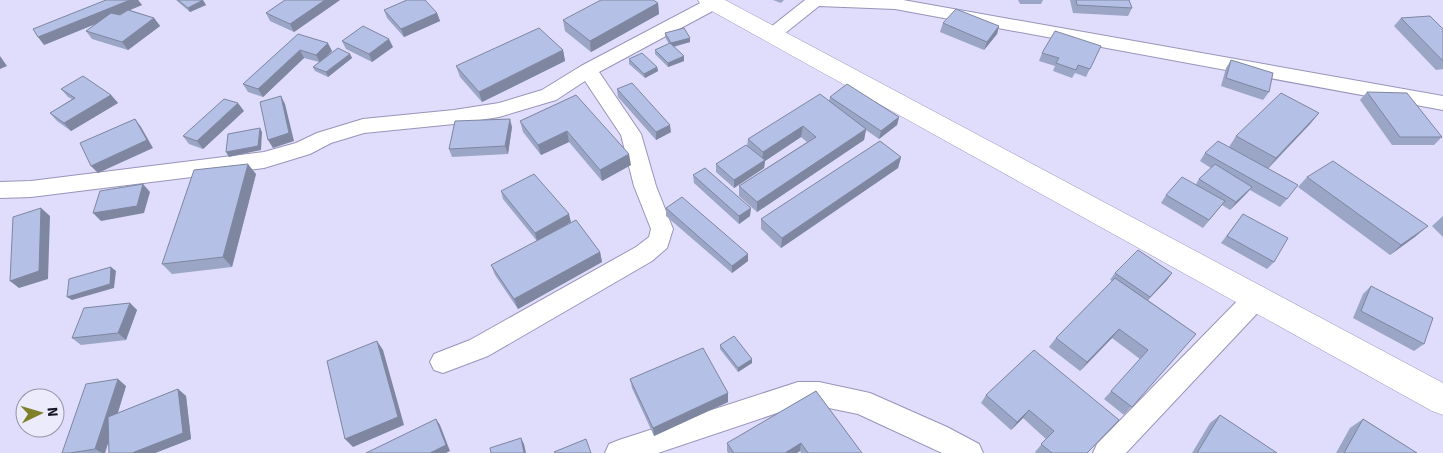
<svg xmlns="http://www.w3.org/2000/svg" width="1443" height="453" viewBox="0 0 1443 453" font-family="Signika,sans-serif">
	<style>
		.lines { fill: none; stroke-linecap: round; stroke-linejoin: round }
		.street-casing { stroke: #9894b9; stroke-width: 2 }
		.primary-casing { stroke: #9894b9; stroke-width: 1 }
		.street { fill: #fff; fill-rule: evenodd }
		.primary { fill: #fff; fill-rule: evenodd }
		.wall { fill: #9ba5c5 }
		.shaded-wall { fill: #7e86a0 }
		.building { fill: #b4c0e5; stroke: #7e86a0 }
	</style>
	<rect width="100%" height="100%" fill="#dfdcfc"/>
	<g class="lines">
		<defs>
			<path id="street" d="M 706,0 L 721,0 L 723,3 L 720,7 L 599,72 L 641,134 L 656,186 L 673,229 L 667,248 L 652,261 L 488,356 L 443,373 L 434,370 L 430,362 L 434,354 L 470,340 L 636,247 L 649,237 L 651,229 L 634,186 L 621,135 L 585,81 L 556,100 L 499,117 L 454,124 L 364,133 L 331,143 L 310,154 L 264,168 L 31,197 L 0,198 L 0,182 L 31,181 L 264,152 L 296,143 L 317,133 L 363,119 L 454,110 L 499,103 L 542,90 L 581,66 Z
				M 805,0 L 903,0 L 1443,96 L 1443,110 L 895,9 L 819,6 L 779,38 L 773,40 L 767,38 L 764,34 L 767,30 Z
				M 1256,288 L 1265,291 L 1268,298 L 1265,305 L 1126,453 L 1093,453 L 1097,444 L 1247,291 Z
				M 798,382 L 819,382 L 870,393 L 947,427 L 979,444 L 983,453 L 942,453 L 858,414 L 819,406 L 798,406 L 658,453 L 605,453 L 609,444 L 619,440 Z"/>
			<path id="primary" d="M 698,0 L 725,0 L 1443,383 L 1443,415 L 1432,411 L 701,5 Z"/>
		</defs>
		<use href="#street" class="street-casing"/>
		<use href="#primary" class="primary-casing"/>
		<use href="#street" class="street"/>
		<use href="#primary" class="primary"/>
	</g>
	<path class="wall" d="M 106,0 L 138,0 L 142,5 L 130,10 L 154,18 L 160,26 L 128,50 L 92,39 L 86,31 L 95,24 L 44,45 Z
		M 176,0 L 202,0 L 206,5 L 190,12 Z
		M 285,0 L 340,0 L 294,32 L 270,21 L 266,13 Z
		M 773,0 L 784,0 L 781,3 Z
		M 1018,0 L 1043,0 L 1041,4 L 1020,4 Z
		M 1070,0 L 1129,0 L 1132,8 L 1128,16 L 1073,13 Z
		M 658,3 L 659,14 L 591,52 L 565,31 L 563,20 Z
		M 384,10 L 437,13 L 440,21 L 404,37 L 387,18 Z
		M 1401,18 L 1443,29 L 1443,69 L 1436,70 L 1394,26 Z
		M 943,23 L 999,26 L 997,34 L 984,50 L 940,32 Z
		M 665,33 L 690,42 L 674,47 L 684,56 L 684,61 L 668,67 L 655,54 L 655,50 L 669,44 L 665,37 Z
		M 298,34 L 332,51 L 325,57 L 350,54 L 352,58 L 328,77 L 315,71 L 313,67 L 319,62 L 304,58 L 263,97 L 248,92 L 243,84 Z
		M 342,41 L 393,47 L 372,62 L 346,49 Z
		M 1101,46 L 1086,77 L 1075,73 L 1072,78 L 1053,71 L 1055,66 L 1039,61 L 1042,53 Z
		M 563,50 L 565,61 L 482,102 L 460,77 L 456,66 Z
		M 629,59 L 657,67 L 658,71 L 645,78 L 629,64 Z
		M 1231,60 L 1269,92 L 1263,100 L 1221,86 L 1226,68 Z
		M 61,89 L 111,95 L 118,103 L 71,131 L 57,121 L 50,113 L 72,99 L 68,97 Z
		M 617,89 L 671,132 L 656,140 L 618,97 Z
		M 1367,92 L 1442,137 L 1434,145 L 1392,145 L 1360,100 Z
		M 576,95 L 631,165 L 602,181 L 569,142 L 541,155 L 523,132 L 520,121 Z
		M 830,97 L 899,117 L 897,125 L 879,139 L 866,130 L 864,140 L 757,212 L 739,196 L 739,186 L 807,142 L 801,137 L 765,161 L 764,168 L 734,188 L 716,172 L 716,164 L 747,146 L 748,139 L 829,101 Z
		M 244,111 L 203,149 L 189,144 L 183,136 Z
		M 1319,113 L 1310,124 L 1268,169 L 1287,199 L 1280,207 L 1250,190 L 1230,210 L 1222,205 L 1203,228 L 1161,203 L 1166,195 L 1196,184 L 1199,179 L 1211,168 L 1200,161 L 1205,153 L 1229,147 L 1236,136 Z
		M 512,127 L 508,154 L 452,157 L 449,149 Z
		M 901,157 L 898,168 L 781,248 L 761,229 L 761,219 Z
		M 256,174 L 232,267 L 172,274 L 162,264 Z
		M 693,175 L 750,216 L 739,224 L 694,183 Z
		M 1307,177 L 1416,236 L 1390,255 L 1298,187 Z
		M 501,191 L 571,222 L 551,233 L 600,252 L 602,262 L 518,309 L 495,275 L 491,265 L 537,241 L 503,199 Z
		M 666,208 L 748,254 L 748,261 L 732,273 L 666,216 Z
		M 1243,214 L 1274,262 L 1267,269 L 1221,243 Z
		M 1443,216 L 1443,237 L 1432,226 Z
		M 1115,273 L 1172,273 L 1167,280 L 1148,300 L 1196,334 L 1124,415 L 1104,399 L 1140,359 L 1112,338 L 1080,371 L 1049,347 L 1056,338 L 1112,281 L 1110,280 Z
		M 1371,286 L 1424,344 L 1414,351 L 1353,318 L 1363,294 Z
		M 130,303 L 137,310 L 126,340 L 81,345 L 72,338 Z
		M 720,345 L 752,363 L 738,372 L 720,349 Z
		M 1034,350 L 1087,453 L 1036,453 L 1035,452 L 1046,439 L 1023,418 L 1011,430 L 981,403 L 986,395 Z
		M 630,379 L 728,393 L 728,402 L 654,436 L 632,388 Z
		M 126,386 L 118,413 L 178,389 L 186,396 L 191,439 L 155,453 L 109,453 L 108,442 L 105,453 L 62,453 Z
		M 816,391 L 862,453 L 801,453 L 800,451 L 797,453 L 728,453 L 727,451 L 727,443 Z
		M 1220,415 L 1277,453 L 1192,453 L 1210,423 Z
		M 1363,419 L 1417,453 L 1336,453 L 1350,428 Z"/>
	<path class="shaded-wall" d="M 130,0 L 138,0 L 142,5 L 44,45 L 38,37 Z
		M 203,0 L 206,5 L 190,12 L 188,8 Z
		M 325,0 L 340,0 L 294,32 L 290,24 Z
		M 658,3 L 659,14 L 591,52 L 590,41 Z
		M 437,13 L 440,21 L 404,37 L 401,29 Z
		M 154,18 L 160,26 L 128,50 L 122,42 Z
		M 999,26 L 997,34 L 984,50 L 987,42 Z
		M 690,38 L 690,42 L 671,47 L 671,43 Z
		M 389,39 L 393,47 L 372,62 L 369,54 Z
		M 328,43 L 332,51 L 320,63 L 316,55 Z
		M 300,50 L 304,58 L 263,97 L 258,89 Z
		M 563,50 L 565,61 L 482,102 L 479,92 Z
		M 350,54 L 352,58 L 328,77 L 326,72 Z
		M 0,56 L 7,66 L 0,69 Z
		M 684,56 L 684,61 L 668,67 L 668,63 Z
		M 657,67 L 658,71 L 645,78 L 644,74 Z
		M 111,95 L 118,103 L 71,131 L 64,123 Z
		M 281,96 L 285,104 L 294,141 L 273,148 L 268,140 Z
		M 238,103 L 244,111 L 203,149 L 197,141 Z
		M 1319,113 L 1310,124 L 1267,169 L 1276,158 Z
		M 899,117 L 897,125 L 879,139 L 881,131 Z
		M 135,119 L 141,127 L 153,148 L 98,173 L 91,166 Z
		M 510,119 L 512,127 L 508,154 L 505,146 Z
		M 670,125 L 671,132 L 656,140 L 656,132 Z
		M 803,126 L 801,137 L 765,161 L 764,168 L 734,188 L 734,180 L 762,162 L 763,152 Z
		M 260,128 L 262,132 L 261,150 L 229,157 L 226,152 Z
		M 866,129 L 864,140 L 757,212 L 757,202 Z
		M 567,131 L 569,142 L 541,155 L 538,145 Z
		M 629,154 L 631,165 L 602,181 L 600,170 Z
		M 901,157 L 898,168 L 781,248 L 782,238 Z
		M 248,164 L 256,174 L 232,267 L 223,257 Z
		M 143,184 L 150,192 L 144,213 L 101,221 L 93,213 Z
		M 1252,187 L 1246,194 L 1230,210 L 1236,202 Z
		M 41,208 L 50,216 L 48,279 L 19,288 L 10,281 Z
		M 751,208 L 750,216 L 739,224 L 739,216 Z
		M 569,214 L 571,222 L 537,241 L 535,233 Z
		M 1428,226 L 1416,236 L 1390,255 L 1401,245 Z
		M 600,252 L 602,262 L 518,309 L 514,299 Z
		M 748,254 L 748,261 L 732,273 L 732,266 Z
		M 111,267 L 116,271 L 114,288 L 72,300 L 67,297 Z
		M 1172,273 L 1167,280 L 1144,304 L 1150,297 Z
		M 130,303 L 137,310 L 126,340 L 118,333 Z
		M 1119,329 L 1112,338 L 1080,371 L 1087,362 Z
		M 377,341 L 383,350 L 404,425 L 353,447 L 345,439 Z
		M 752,359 L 752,363 L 738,372 L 738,368 Z
		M 118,379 L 126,386 L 105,453 L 102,453 L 95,449 Z
		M 178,389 L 186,396 L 191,439 L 155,453 L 132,453 Z
		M 728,393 L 728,402 L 654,436 L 653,428 Z
		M 1029,410 L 1023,418 L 1011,430 L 1017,422 Z
		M 436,419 L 440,425 L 450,451 L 446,453 L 430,453 Z
		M 521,438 L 524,444 L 526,453 L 524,453 Z
		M 801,443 L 800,451 L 797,453 L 785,453 Z"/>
	<path class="building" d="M 106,0 L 130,0 L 38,37 L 33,29 Z
		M 178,0 L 203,0 L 188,8 Z
		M 285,0 L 325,0 L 290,24 L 266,13 Z
		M 407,0 L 425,0 L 437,13 L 401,29 L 384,10 Z
		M 601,0 L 653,0 L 658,3 L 590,41 L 563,20 Z
		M 1076,0 L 1129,0 L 1132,8 L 1077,5 Z
		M 956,9 L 999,26 L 987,42 L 943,23 Z
		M 128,10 L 154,18 L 122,42 L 86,31 L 111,13 L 120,15 Z
		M 1430,16 L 1443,29 L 1443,61 L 1401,18 Z
		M 363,26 L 389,39 L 369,54 L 342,41 Z
		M 539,28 L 563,50 L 479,92 L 456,66 Z
		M 684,28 L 690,38 L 671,43 L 665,33 Z
		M 1055,31 L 1101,46 L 1090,69 L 1078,65 L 1076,70 L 1056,63 L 1059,58 L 1042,53 Z
		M 298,34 L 328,43 L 316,55 L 300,50 L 258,89 L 243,84 Z
		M 670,43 L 684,56 L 668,63 L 655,50 Z
		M 338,48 L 350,54 L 326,72 L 313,67 Z
		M 642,53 L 657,67 L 644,74 L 629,59 Z
		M 1231,60 L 1273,73 L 1269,92 L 1226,78 Z
		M 83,76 L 111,95 L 64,123 L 50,113 L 75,98 L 61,89 Z
		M 632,83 L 670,125 L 656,132 L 617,89 Z
		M 847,84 L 899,117 L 881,131 L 830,97 Z
		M 1367,92 L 1407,93 L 1442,137 L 1400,137 Z
		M 1281,93 L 1319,113 L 1276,158 L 1236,136 Z
		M 820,94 L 866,129 L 757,202 L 739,186 L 816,137 L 803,126 L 763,152 L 748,139 Z
		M 576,95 L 629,154 L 600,170 L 567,131 L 538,145 L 520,121 Z
		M 281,96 L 289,133 L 268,140 L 260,102 Z
		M 224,99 L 238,103 L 197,141 L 183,136 Z
		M 135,119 L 147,140 L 91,166 L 80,143 Z
		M 510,119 L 505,146 L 449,149 L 455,121 Z
		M 260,128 L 258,146 L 226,152 L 228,134 Z
		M 880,141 L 901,157 L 782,238 L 761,219 Z
		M 1218,141 L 1298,185 L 1287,199 L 1205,153 Z
		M 746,145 L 765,160 L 734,180 L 716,164 Z
		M 1333,161 L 1428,226 L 1401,245 L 1307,177 Z
		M 248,164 L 223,257 L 162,264 L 194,170 Z
		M 1215,164 L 1252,187 L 1236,202 L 1199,179 Z
		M 705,168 L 751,208 L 739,216 L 693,175 Z
		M 534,174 L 569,214 L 535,233 L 501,191 Z
		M 1182,177 L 1225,201 L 1209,220 L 1166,195 Z
		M 143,184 L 137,206 L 93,213 L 100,191 Z
		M 682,197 L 748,254 L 732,266 L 666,208 Z
		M 41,208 L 39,271 L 10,281 L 13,217 Z
		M 1243,214 L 1288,238 L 1274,262 L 1227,236 Z
		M 576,220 L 600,252 L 514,299 L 491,265 Z
		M 1138,250 L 1172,273 L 1150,297 L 1115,273 Z
		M 111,267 L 110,284 L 67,297 L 69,279 Z
		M 1115,278 L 1196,334 L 1132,407 L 1111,391 L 1148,350 L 1119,329 L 1087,362 L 1056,338 Z
		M 1371,286 L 1433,318 L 1424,344 L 1361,311 Z
		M 130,303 L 118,333 L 72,338 L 84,308 Z
		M 734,336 L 752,359 L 738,368 L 720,345 Z
		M 377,341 L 398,417 L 345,439 L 327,361 Z
		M 703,348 L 728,393 L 653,428 L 630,379 Z
		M 1034,350 L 1119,420 L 1087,453 L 1052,453 L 1041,444 L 1054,431 L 1029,410 L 1017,422 L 986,395 Z
		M 118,379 L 95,449 L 70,453 L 62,453 L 86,384 Z
		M 178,389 L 183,433 L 132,453 L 109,453 L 108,417 Z
		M 816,391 L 862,453 L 808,453 L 801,443 L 785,453 L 734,453 L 727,443 Z
		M 1220,415 L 1277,453 L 1197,453 Z
		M 436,419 L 446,445 L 430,453 L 366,453 Z
		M 1363,419 L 1417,453 L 1344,453 Z
		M 521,438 L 524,453 L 491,453 L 490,448 Z
		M 586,439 L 591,453 L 555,453 L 554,452 Z"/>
	<g transform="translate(40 413) rotate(85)"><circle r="24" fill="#ecebfb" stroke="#9795a5"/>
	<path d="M0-4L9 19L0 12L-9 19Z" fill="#7f8029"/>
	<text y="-8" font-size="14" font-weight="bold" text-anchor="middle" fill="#171523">N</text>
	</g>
</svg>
